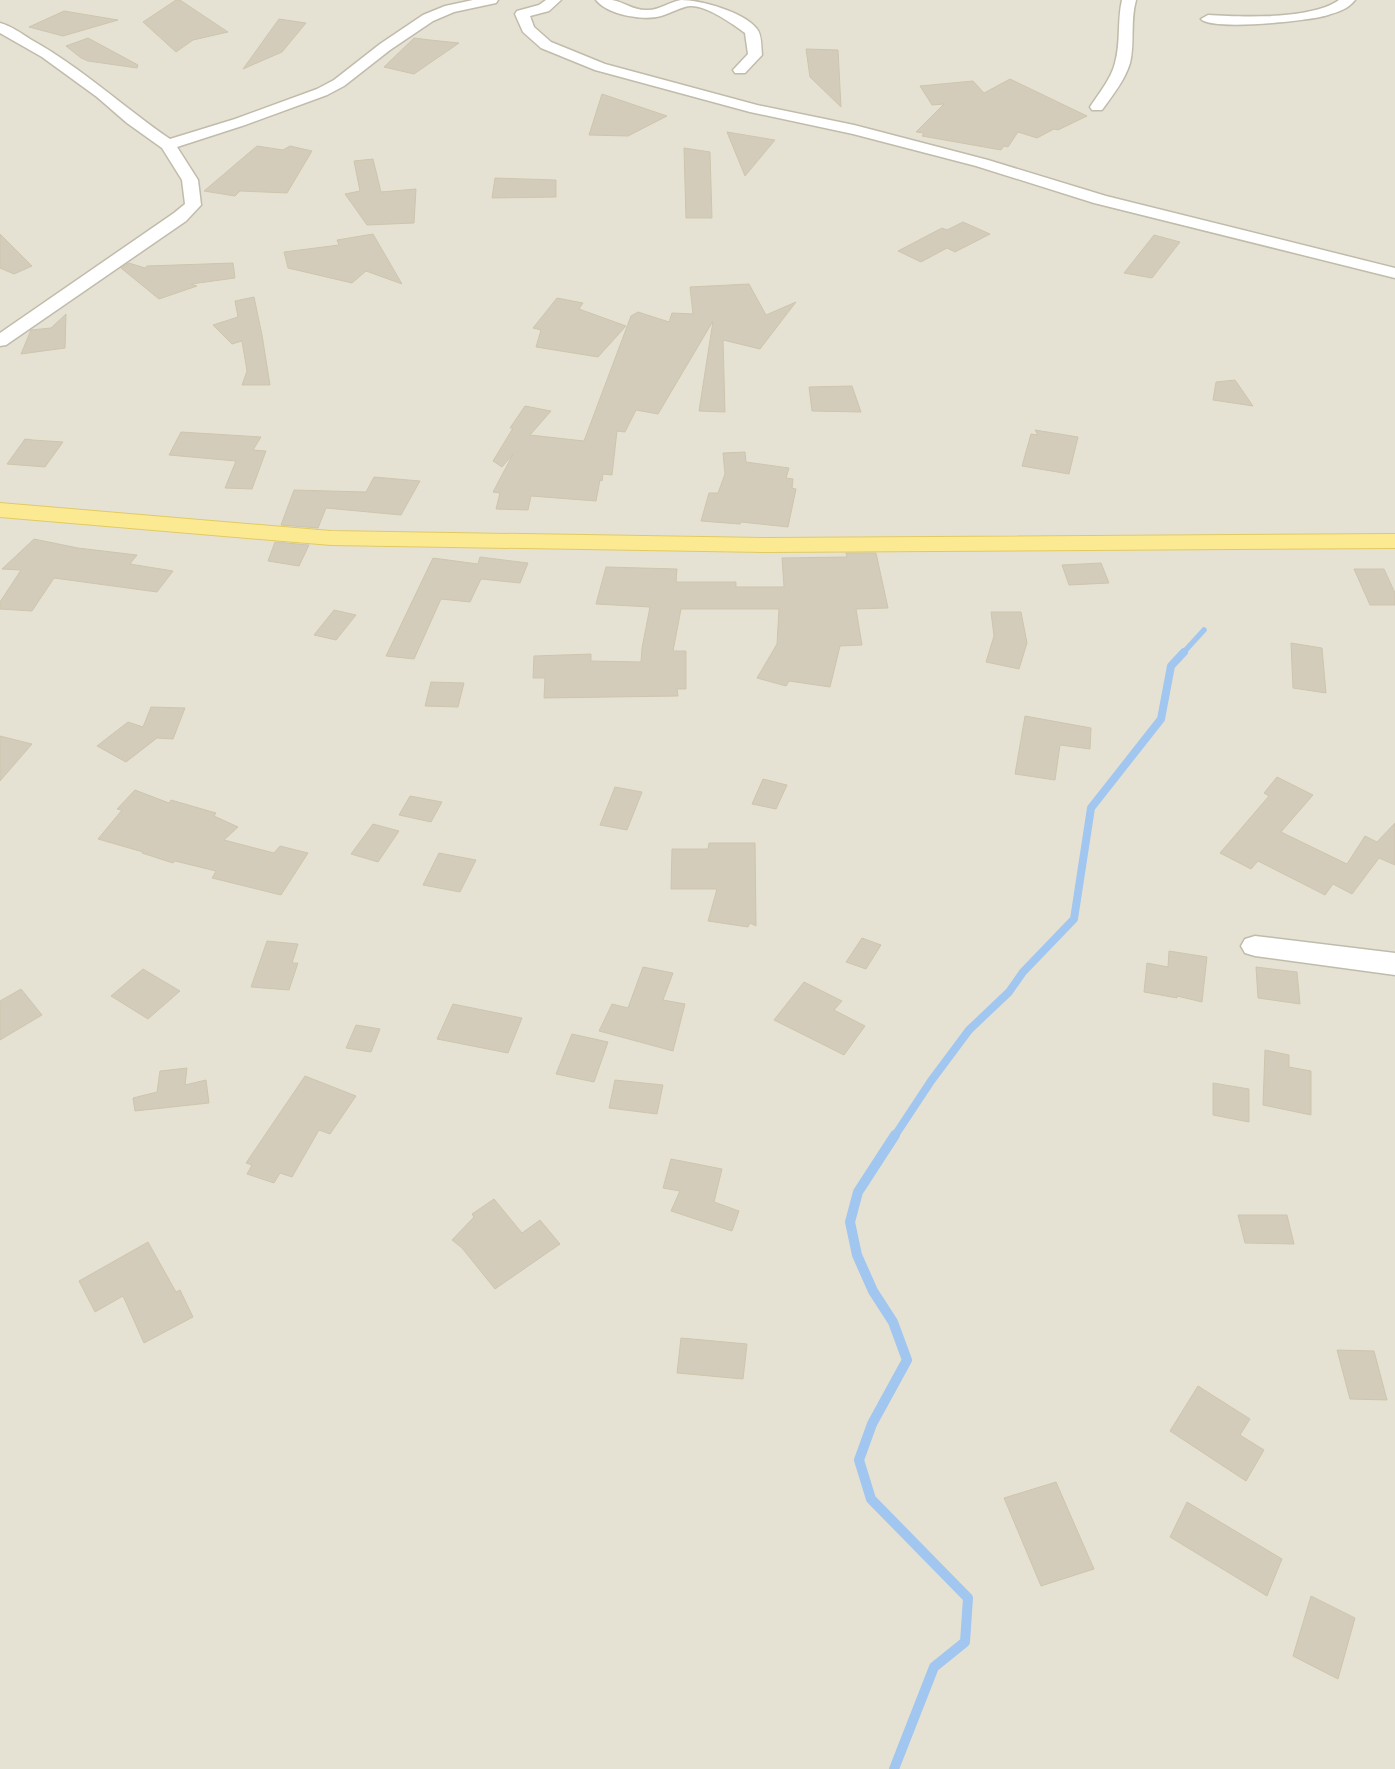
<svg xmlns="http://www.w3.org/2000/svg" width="1395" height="1769" viewBox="0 0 1395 1769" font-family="Overpass,sans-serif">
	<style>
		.residential { fill: #e6e2d3 }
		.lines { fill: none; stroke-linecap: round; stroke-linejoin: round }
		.stream-far2 { stroke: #a1c6ef; stroke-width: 5.5 }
		.stream-far1 { stroke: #a1c6ef; stroke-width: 8 }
		.stream { stroke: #a1c6ef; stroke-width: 10 }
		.building { fill: #d3ccba; stroke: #cec5ae }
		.minor-casing { stroke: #c0bbaa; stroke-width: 3 }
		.primary-casing { stroke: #e1ca63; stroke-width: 2 }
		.minor { fill: #fff; fill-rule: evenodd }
		.primary { fill: #fcea93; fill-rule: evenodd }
	</style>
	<rect width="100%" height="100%" fill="#f2efe5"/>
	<path class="residential" d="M 0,0 L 1395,0 L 1395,1769 L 0,1769 Z"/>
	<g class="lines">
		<path class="stream-far2" d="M 1183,653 L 1204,630"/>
		<path class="stream-far1" d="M 894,1137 L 931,1081 L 969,1030 L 1009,992 L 1023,972 L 1074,919 L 1091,808 L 1161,719 L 1171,666 L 1184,652"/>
		<path class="stream" d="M 894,1769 L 934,1667 L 965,1642 L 968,1598 L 871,1499 L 859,1460 L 872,1424 L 907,1360 L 893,1322 L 873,1291 L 857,1255 L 850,1222 L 858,1192 L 895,1135"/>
	</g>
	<path class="building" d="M 176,0 L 180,0 L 228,32 L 193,40 L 176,52 L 143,22 Z
		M 64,11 L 118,20 L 63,36 L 29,27 Z
		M 279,19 L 306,23 L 282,52 L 243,69 Z
		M 88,38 L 138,65 L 137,68 L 88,61 L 81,58 L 66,46 Z
		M 414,38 L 430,40 L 459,43 L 414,74 L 384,67 Z
		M 806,49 L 838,50 L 841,107 L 810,77 Z
		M 1010,79 L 1087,116 L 1058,130 L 1054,129 L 1037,138 L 1018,132 L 1008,147 L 1004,146 L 1001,150 L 922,136 L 924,133 L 916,132 L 944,104 L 932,105 L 920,86 L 973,81 L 984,93 Z
		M 602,94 L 667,116 L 628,136 L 589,135 Z
		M 727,132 L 775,140 L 745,176 Z
		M 257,146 L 283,150 L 290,146 L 312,151 L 287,193 L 240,191 L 235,196 L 204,191 Z
		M 684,148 L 710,152 L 712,218 L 686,218 Z
		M 373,159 L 381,192 L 416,189 L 414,223 L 367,225 L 345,194 L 360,191 L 354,161 Z
		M 495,178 L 556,180 L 556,197 L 492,198 Z
		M 963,222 L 990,234 L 955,252 L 947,248 L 921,262 L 898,251 L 942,228 L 947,230 Z
		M 0,234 L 32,266 L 14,274 L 0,268 Z
		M 373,234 L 402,284 L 366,271 L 352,283 L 288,268 L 284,252 L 339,245 L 337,240 Z
		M 1154,235 L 1180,242 L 1152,278 L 1124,273 Z
		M 129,263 L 145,268 L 147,266 L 233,263 L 235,278 L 191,284 L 197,286 L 159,299 L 121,268 Z
		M 749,284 L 766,315 L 796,302 L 760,349 L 723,340 L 725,412 L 699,411 L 713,321 L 658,414 L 636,410 L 625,432 L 617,431 L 612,475 L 603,474 L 602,481 L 600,480 L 596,501 L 531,496 L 528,510 L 496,509 L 500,493 L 493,492 L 513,454 L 502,467 L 493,461 L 513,428 L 510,428 L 525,406 L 551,411 L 530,435 L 584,441 L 631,316 L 638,312 L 669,322 L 672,313 L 693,314 L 690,287 Z
		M 254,297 L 262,335 L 270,385 L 242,385 L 247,371 L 242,341 L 232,344 L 213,325 L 238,317 L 235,301 Z
		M 557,298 L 583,303 L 579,309 L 626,326 L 598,357 L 536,347 L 541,330 L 533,328 Z
		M 66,314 L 65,348 L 21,354 L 31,330 L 51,328 Z
		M 1235,380 L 1253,406 L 1213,400 L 1216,382 Z
		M 852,386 L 861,412 L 812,411 L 809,387 Z
		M 1035,430 L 1078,437 L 1069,474 L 1022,466 L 1031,434 L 1038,435 Z
		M 181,432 L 261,437 L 253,450 L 266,451 L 252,489 L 225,488 L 236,461 L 169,455 Z
		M 25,439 L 33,440 L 63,442 L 45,467 L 7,464 Z
		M 745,452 L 746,462 L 789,468 L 786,478 L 793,479 L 792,488 L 796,489 L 788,527 L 741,522 L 740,524 L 701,521 L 709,493 L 718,493 L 725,474 L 723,453 Z
		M 374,477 L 420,481 L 401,515 L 326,508 L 318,528 L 281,525 L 294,490 L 366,492 Z
		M 34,539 L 78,548 L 137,555 L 130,564 L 173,571 L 157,592 L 54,578 L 32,611 L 0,609 L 0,602 L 21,570 L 2,569 Z
		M 275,542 L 309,545 L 299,566 L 268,561 Z
		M 846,553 L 876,553 L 888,608 L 856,609 L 862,645 L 840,646 L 830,687 L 789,681 L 786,686 L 757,678 L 777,644 L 779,609 L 681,609 L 673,651 L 686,651 L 686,689 L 677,689 L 678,696 L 544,698 L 545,678 L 533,678 L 534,656 L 591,654 L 591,661 L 641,662 L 642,648 L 650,607 L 596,604 L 606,567 L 677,569 L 676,582 L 736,582 L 736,587 L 784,587 L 782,558 L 847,557 Z
		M 480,557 L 528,563 L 520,583 L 481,579 L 470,602 L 441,599 L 414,659 L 386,656 L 433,558 L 478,564 Z
		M 1101,563 L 1109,583 L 1069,585 L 1062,565 Z
		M 1354,569 L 1384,569 L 1395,593 L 1395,605 L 1370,605 Z
		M 334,610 L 356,615 L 336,640 L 314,635 Z
		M 991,612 L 1021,612 L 1027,643 L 1019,669 L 986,662 L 994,636 Z
		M 1291,643 L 1322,648 L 1326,693 L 1293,688 Z
		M 431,682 L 464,683 L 458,707 L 425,706 Z
		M 151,707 L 185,708 L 173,739 L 157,738 L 126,762 L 97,746 L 128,722 L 143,727 Z
		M 1025,716 L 1091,728 L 1090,749 L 1060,745 L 1055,780 L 1015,774 Z
		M 0,736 L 32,744 L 0,781 Z
		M 1277,777 L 1313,795 L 1281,832 L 1347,864 L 1365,836 L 1377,842 L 1395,823 L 1395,865 L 1379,858 L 1352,894 L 1333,884 L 1325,895 L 1258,861 L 1251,869 L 1220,853 L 1269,796 L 1264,793 Z
		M 763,779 L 787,785 L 776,809 L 752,804 Z
		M 615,787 L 642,792 L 627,830 L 600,825 Z
		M 135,790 L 169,803 L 171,800 L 216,813 L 214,816 L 238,827 L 224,840 L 274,853 L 280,846 L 308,853 L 281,895 L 212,878 L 216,871 L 175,861 L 173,863 L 142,853 L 143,852 L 98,839 L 122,810 L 117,809 Z
		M 410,796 L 442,802 L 431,822 L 399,815 Z
		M 373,824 L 399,831 L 378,862 L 351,854 Z
		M 709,843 L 755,843 L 756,926 L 750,923 L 748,927 L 708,921 L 717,889 L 671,889 L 672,849 L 708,849 Z
		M 439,853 L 476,860 L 460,892 L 423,885 Z
		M 862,938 L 881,945 L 866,969 L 846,962 Z
		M 267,941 L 298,944 L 292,963 L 298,963 L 289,990 L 251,987 Z
		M 1169,951 L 1207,957 L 1202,1002 L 1177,996 L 1177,998 L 1144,992 L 1147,963 L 1168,967 Z
		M 643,967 L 673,973 L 663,1000 L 685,1004 L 673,1051 L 599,1031 L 612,1004 L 628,1008 Z
		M 1256,967 L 1297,972 L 1300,1004 L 1258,998 Z
		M 143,969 L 180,991 L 148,1019 L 111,996 Z
		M 804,982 L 842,1001 L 834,1010 L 865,1026 L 844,1055 L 774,1020 Z
		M 21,989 L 42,1015 L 0,1040 L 0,1001 Z
		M 453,1004 L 522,1018 L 508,1053 L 437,1039 Z
		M 356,1025 L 380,1029 L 371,1052 L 346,1048 Z
		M 572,1034 L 608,1042 L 594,1082 L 556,1074 Z
		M 1265,1050 L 1289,1055 L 1289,1067 L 1311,1071 L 1311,1115 L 1263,1105 Z
		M 187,1068 L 185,1085 L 206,1080 L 209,1103 L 135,1111 L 133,1098 L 157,1092 L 160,1071 Z
		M 305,1076 L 356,1096 L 330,1134 L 319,1130 L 292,1177 L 280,1173 L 274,1183 L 247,1174 L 252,1165 L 246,1163 Z
		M 615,1080 L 663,1085 L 657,1114 L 609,1108 Z
		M 1213,1083 L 1249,1089 L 1249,1122 L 1213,1115 Z
		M 671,1159 L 722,1169 L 714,1202 L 739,1211 L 732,1231 L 671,1211 L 680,1191 L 663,1188 Z
		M 494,1199 L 522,1233 L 540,1220 L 560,1244 L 495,1289 L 462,1248 L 452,1240 L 474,1217 L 472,1214 Z
		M 1238,1215 L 1287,1215 L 1294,1244 L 1245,1243 Z
		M 148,1242 L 176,1292 L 180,1290 L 193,1317 L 144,1343 L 123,1296 L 95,1312 L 79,1281 Z
		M 681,1338 L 747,1344 L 743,1379 L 677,1373 Z
		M 1337,1350 L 1374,1351 L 1387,1400 L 1350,1399 Z
		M 1198,1386 L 1250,1419 L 1240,1435 L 1264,1450 L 1246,1481 L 1170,1431 Z
		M 1056,1482 L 1094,1569 L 1041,1586 L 1004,1498 Z
		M 1187,1502 L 1282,1559 L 1267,1596 L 1170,1537 Z
		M 1311,1596 L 1355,1618 L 1338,1679 L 1293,1656 Z"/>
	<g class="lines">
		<defs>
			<path id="minor" d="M 473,0 L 498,0 L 496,3 L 454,12 L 433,21 L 390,50 L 344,86 L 327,95 L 245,125 L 177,147 L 198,180 L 201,205 L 186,221 L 6,345 L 0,346 L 0,333 L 174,213 L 185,204 L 182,180 L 162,148 L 127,123 L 97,97 L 42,57 L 0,33 L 0,23 C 11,26 21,33 30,39 C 81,67 123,107 170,139 L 235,119 L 317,89 L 334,80 L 380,44 L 423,15 L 445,6 Z
				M 546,0 L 561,0 L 549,11 L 530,16 L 534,27 L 551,42 L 605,64 L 757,105 L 854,125 L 988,160 L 1106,196 L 1395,268 L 1395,278 L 1094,203 L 976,166 L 853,134 L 750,112 L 595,70 L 541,48 L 523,32 L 515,14 L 517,11 L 539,5 Z
				M 596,0 C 601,0 607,0 612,0 C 624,2 634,11 648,10 C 660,10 669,2 681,0 C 701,0 744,12 757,29 C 762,35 761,47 762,55 L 745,73 L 735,73 L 733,70 L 748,54 L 745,33 C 733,24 706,5 690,6 C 681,7 671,13 661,16 C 644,21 608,15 596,0 Z
				M 1122,0 L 1136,0 C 1130,21 1135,42 1130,63 C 1125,80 1112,96 1102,110 L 1092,110 L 1090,107 C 1099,93 1111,79 1115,63 C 1121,42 1117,21 1122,0 Z
				M 1339,0 L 1355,0 C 1348,9 1338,12 1328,15 C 1310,21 1211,31 1201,19 L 1208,15 C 1242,17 1311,20 1339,0 Z
				M 1255,936 L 1395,953 L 1395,975 L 1255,956 L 1245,953 L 1241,946 L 1245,939 Z"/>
			<path id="primary" d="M 0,503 L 331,531 L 765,538 L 1395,534 L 1395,548 L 765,552 L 331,545 L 0,517 Z"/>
		</defs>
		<use href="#minor" class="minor-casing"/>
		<use href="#primary" class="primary-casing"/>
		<use href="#minor" class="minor"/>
		<use href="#primary" class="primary"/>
	</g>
</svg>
